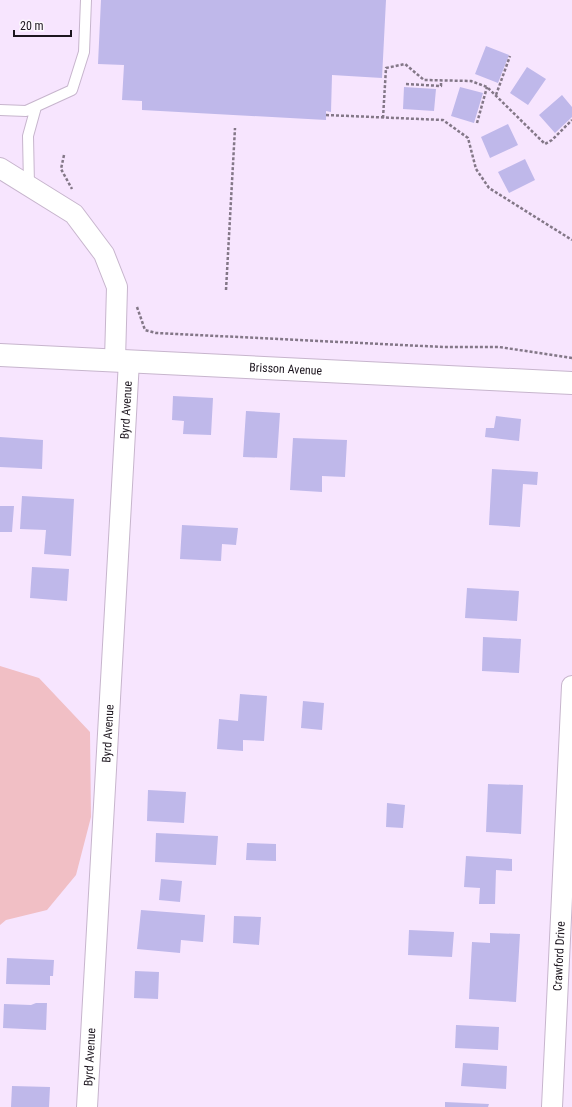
<svg xmlns="http://www.w3.org/2000/svg" width="572" height="1107" viewBox="0 0 572 1107" font-family="'Roboto Condensed',sans-serif">
	<style>
		.green { fill: #f1bfc5 }
		.building { fill: #bfb8ea }
		.lines { fill: none; stroke-linecap: round; stroke-linejoin: round }
		.service-casing { stroke: #c7b5cd; stroke-width: 12 }
		.minor-casing { stroke: #c7b5cd; stroke-width: 22 }
		.tertiary-casing { stroke: #c7b5cd; stroke-width: 24 }
		.path { stroke: #837787; stroke-width: 2.5; stroke-dasharray: 3 2; stroke-linecap: butt }
		.service { stroke: #fff; stroke-width: 10 }
		.minor { stroke: #fff; stroke-width: 20 }
		.tertiary { stroke: #fff; stroke-width: 22 }
		.labels { text-anchor: middle; stroke-width: 4; stroke-linejoin: round; paint-order: stroke }
		.street-label { font-size: 12px; fill: #1d161f; stroke: #fcf8fd }
	</style>
	<rect width="100%" height="100%" fill="#f7e5fe"/>
	<path class="green" d="M 0,666 L 39,678 L 90,732 L 91,817 L 76,875 L 47,910 L 6,920 L 0,925 Z"/>
	<path class="building" d="M 101,0 L 386,0 L 382,78 L 332,75 L 331,112 L 326,111 L 326,120 L 142,110 L 142,101 L 122,100 L 124,65 L 98,64 Z
		M 486,46 L 509,55 L 498,83 L 475,74 Z
		M 527,67 L 546,79 L 528,105 L 510,93 Z
		M 404,87 L 436,89 L 434,111 L 403,109 Z
		M 460,87 L 483,93 L 474,123 L 451,116 Z
		M 562,95 L 572,107 L 572,117 L 555,133 L 539,115 Z
		M 508,124 L 518,145 L 490,158 L 481,137 Z
		M 525,159 L 535,180 L 509,193 L 498,172 Z
		M 173,396 L 213,398 L 211,435 L 183,434 L 184,421 L 172,420 Z
		M 246,411 L 280,413 L 277,458 L 243,457 Z
		M 496,416 L 521,419 L 519,441 L 485,437 L 486,428 L 494,428 Z
		M 0,437 L 43,440 L 42,469 L 0,467 Z
		M 293,438 L 347,440 L 345,477 L 322,476 L 322,492 L 290,490 Z
		M 492,469 L 538,472 L 537,485 L 523,484 L 520,527 L 489,525 Z
		M 22,496 L 74,499 L 71,556 L 44,554 L 46,530 L 20,529 Z
		M 0,506 L 14,506 L 12,532 L 0,532 Z
		M 182,525 L 238,528 L 236,545 L 222,544 L 221,561 L 180,559 Z
		M 32,567 L 69,569 L 67,601 L 30,598 Z
		M 467,588 L 519,591 L 517,621 L 465,618 Z
		M 483,637 L 521,639 L 519,673 L 482,671 Z
		M 240,694 L 267,696 L 264,741 L 243,740 L 243,751 L 217,749 L 219,719 L 238,721 Z
		M 303,701 L 324,703 L 322,730 L 301,728 Z
		M 488,784 L 523,785 L 521,834 L 486,832 Z
		M 148,790 L 186,792 L 184,823 L 147,821 Z
		M 387,803 L 405,805 L 403,828 L 386,827 Z
		M 156,833 L 218,836 L 216,865 L 155,862 Z
		M 247,843 L 276,844 L 276,861 L 246,860 Z
		M 466,856 L 512,859 L 512,871 L 496,870 L 495,904 L 479,904 L 480,888 L 464,887 Z
		M 161,879 L 182,881 L 180,902 L 159,900 Z
		M 141,910 L 205,915 L 203,942 L 181,940 L 180,953 L 137,949 Z
		M 234,916 L 261,917 L 259,945 L 233,943 Z
		M 409,930 L 454,932 L 452,957 L 408,955 Z
		M 490,933 L 520,934 L 516,1002 L 469,999 L 472,942 L 490,943 Z
		M 7,958 L 54,960 L 53,976 L 50,976 L 50,985 L 6,984 Z
		M 135,971 L 159,972 L 158,999 L 134,998 Z
		M 36,1003 L 47,1003 L 46,1030 L 3,1028 L 4,1004 L 31,1005 Z
		M 456,1025 L 499,1027 L 498,1050 L 455,1048 Z
		M 463,1063 L 507,1066 L 506,1089 L 461,1086 Z
		M 12,1086 L 50,1087 L 49,1107 L 11,1107 Z
		M 445,1102 L 489,1104 L 488,1107 L 445,1107 Z"/>
	<g class="lines">
		<defs>
			<path id="service" d="M 0,110 L 26,111 L 72,90 L 84,52 L 86,0
				M 29,185 L 28,136 L 36,107"/>
			<g id="minor">
				<path d="M 0,168 L 74,214 L 104,254 L 117,287 L 115,360"/>
				<path id="s1" d="M 87,1107 L 129,361"/>
				<path id="s2" d="M 552,1107 L 572,686"/>
			</g>
			<g id="tertiary">
				<path id="s3" d="M 0,355 L 572,383"/>
			</g>
		</defs>
		<use href="#service" class="service-casing"/>
		<use href="#minor" class="minor-casing"/>
		<use href="#tertiary" class="tertiary-casing"/>
		<path class="path" d="M 406,84 L 441,86 L 441,80
			M 496,95 L 510,56
			M 326,115 L 443,120 L 468,138 L 476,169 L 489,188 L 572,240
			M 383,118 L 386,68 L 405,64 L 424,80 L 471,81 L 487,87 L 545,144 L 552,140 L 572,120
			M 477,123 L 487,87
			M 64,155 L 61,169 L 72,189
			M 226,290 L 235,128
			M 137,307 L 145,330 L 156,333 L 443,347 L 499,347 L 572,358"/>
		<use href="#service" class="service"/>
		<use href="#minor" class="minor"/>
		<use href="#tertiary" class="tertiary"/>
	</g>
	<g class="labels">
		<g class="street-label">
			<text dy="4" stroke="none"><textPath href="#s3" startOffset="286">Brisson Avenue</textPath></text>
			<text dy="4" stroke="none"><textPath href="#s1" startOffset="698">Byrd Avenue</textPath></text>
			<text dy="4" stroke="none"><textPath href="#s1" startOffset="374">Byrd Avenue</textPath></text>
			<text dy="4" stroke="none"><textPath href="#s2" startOffset="151">Crawford Drive</textPath></text>
			<text dy="4" stroke="none"><textPath href="#s1" startOffset="50">Byrd Avenue</textPath></text>
		</g>
	</g>
	<path d="M14 30v6h57v-6" fill="none" stroke="#1d161f" stroke-width="2"/>
	<text x="20" y="30" font-size="12" fill="#1d161f" stroke="#fcf8fd" stroke-width="3" paint-order="stroke">20 m</text>
</svg>
